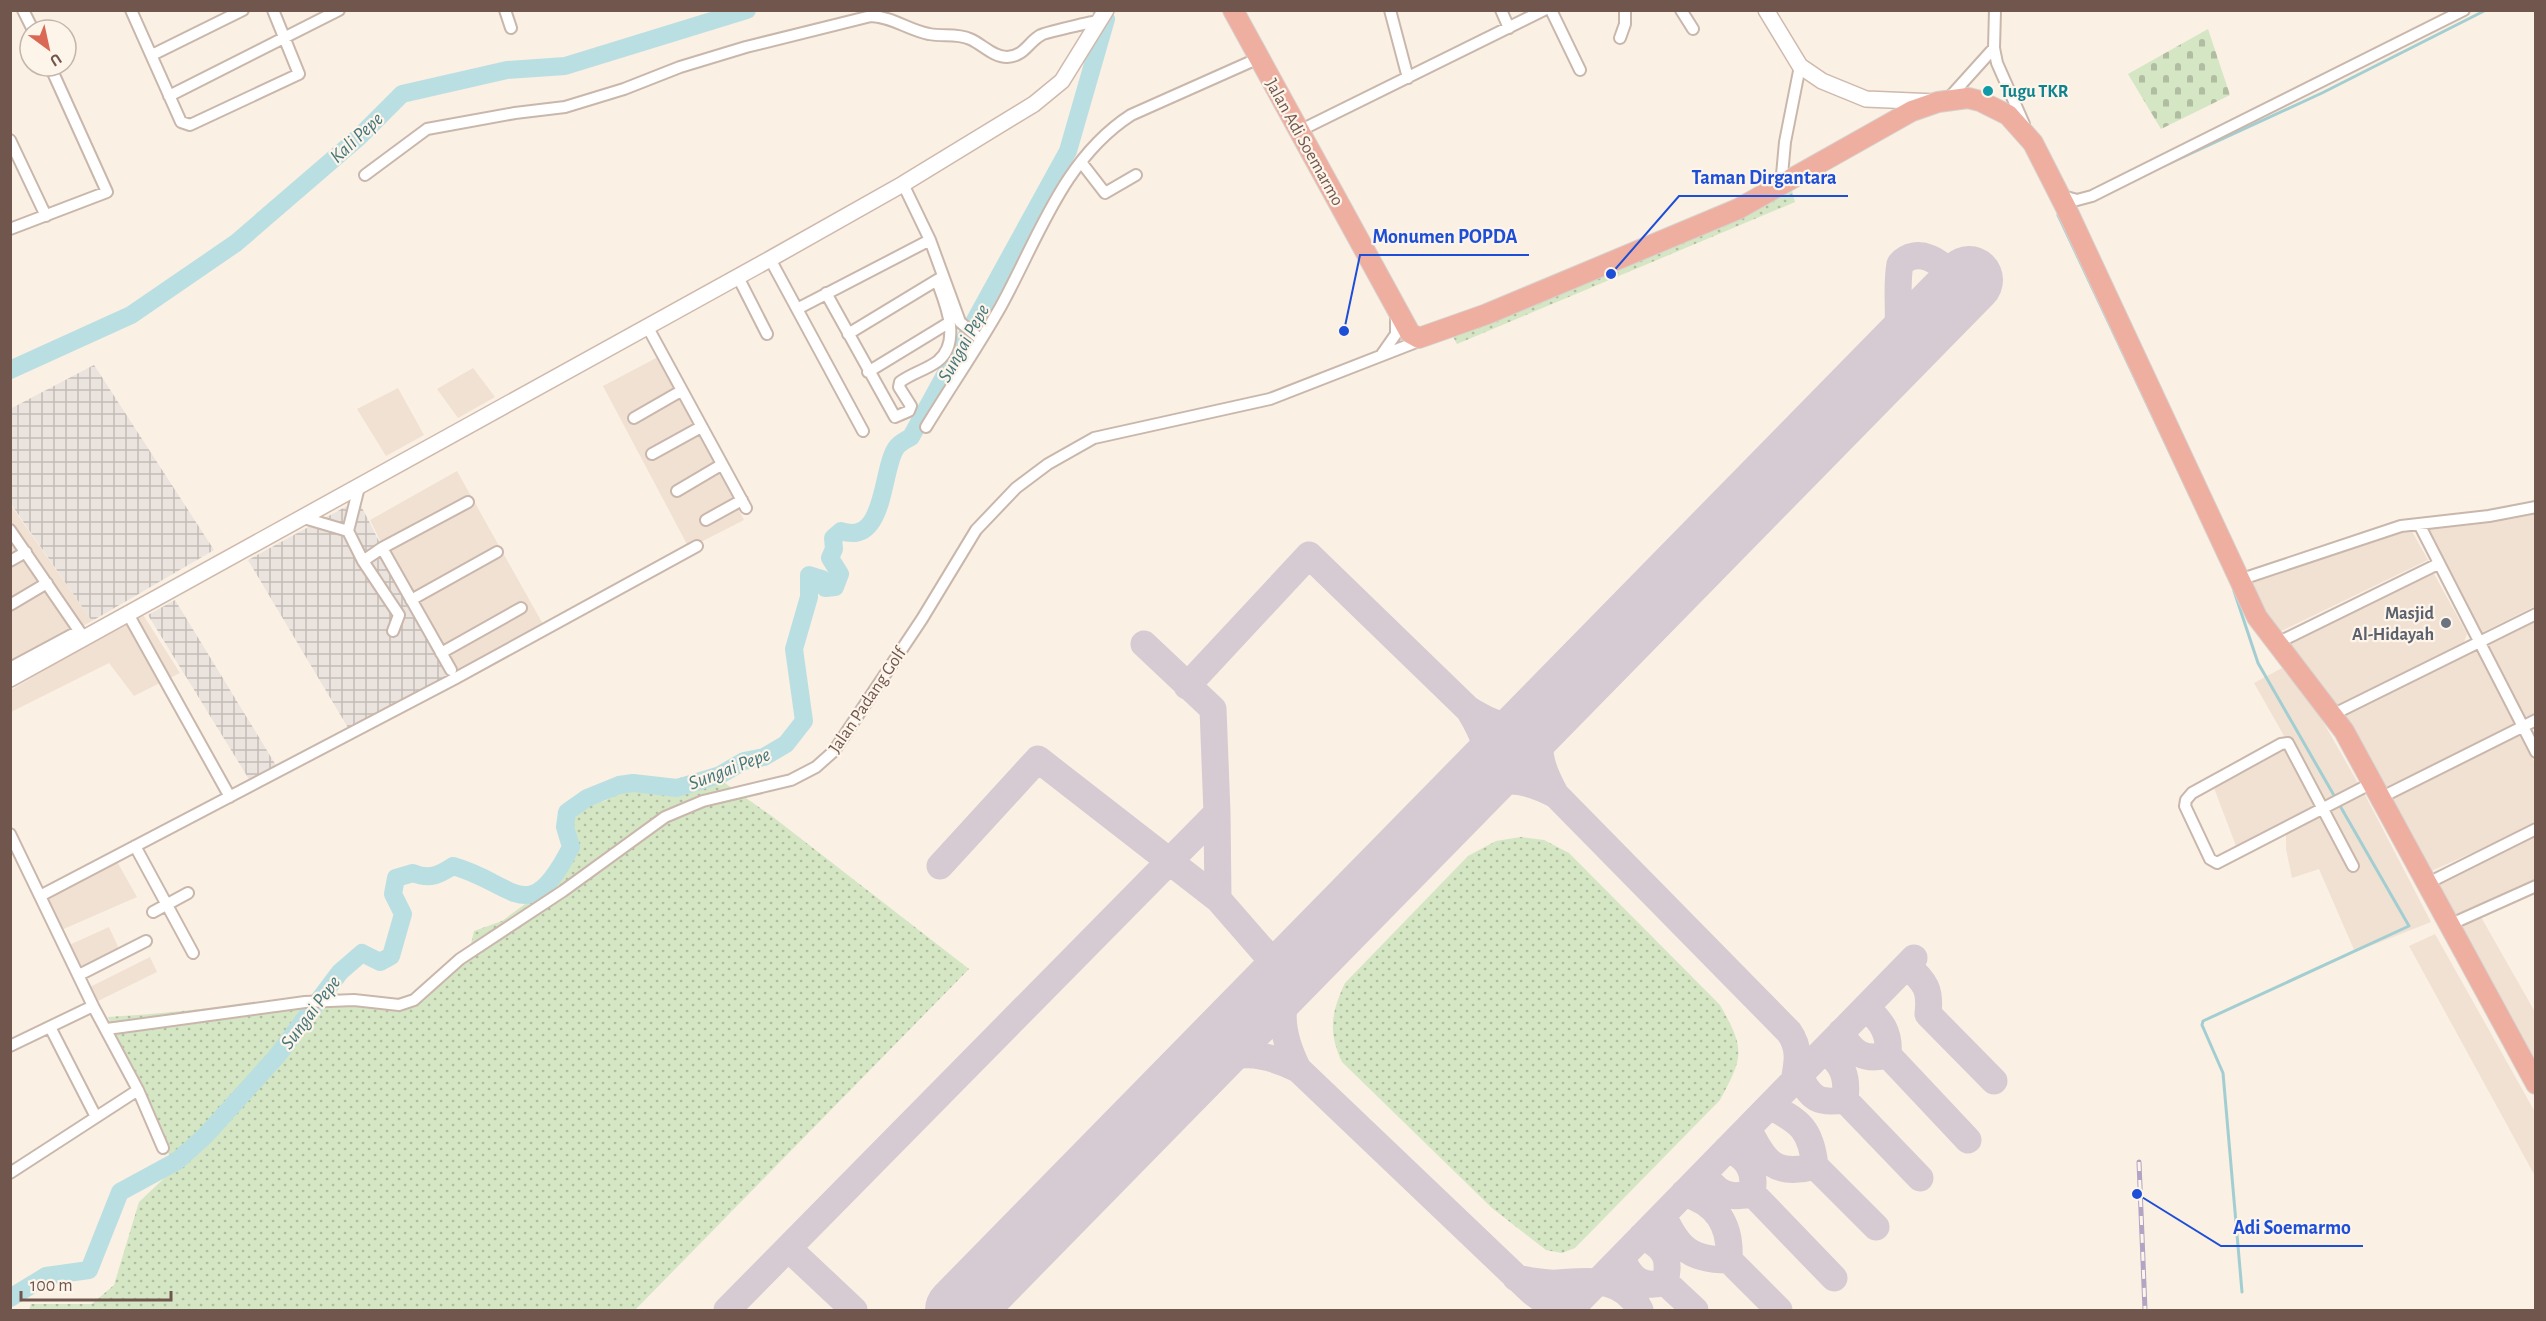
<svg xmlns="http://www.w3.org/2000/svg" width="2546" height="1321" viewBox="0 0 2546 1321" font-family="'Alegreya Sans',sans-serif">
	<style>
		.residential { fill: #f1e1d3 }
		.industrial { fill: url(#industrial-grid) }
		.green { fill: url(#green-dots) }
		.cemetery { fill: url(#cemetery-stones) }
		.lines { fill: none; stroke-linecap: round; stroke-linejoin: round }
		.stream { stroke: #a2ced2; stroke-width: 3 }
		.river { stroke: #badfe2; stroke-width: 18 }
		.taxiway { stroke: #d6cad3; stroke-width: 27 }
		.runway { stroke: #d6cad3; stroke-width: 68 }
		.street-casing { stroke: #cab7ac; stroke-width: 14 }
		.secondary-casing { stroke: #cfb9ac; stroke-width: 18 }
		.highway-casing { stroke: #d7d0cd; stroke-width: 22 }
		.street { stroke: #fff; stroke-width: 10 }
		.secondary { stroke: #fff; stroke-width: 15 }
		.highway { stroke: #efafa0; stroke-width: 20 }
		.rail-casing { stroke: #b2a4c2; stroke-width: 5 }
		.rail { stroke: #fdf4ea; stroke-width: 3; stroke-dasharray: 9; stroke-linecap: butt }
		.culture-dot { fill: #0f9aa8; stroke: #fdf4ea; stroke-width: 2 }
		.worship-dot { fill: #6b7280; stroke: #fdf4ea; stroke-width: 2 }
		.labels { text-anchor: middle; stroke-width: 4.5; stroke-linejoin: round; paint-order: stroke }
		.culture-label { font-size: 18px; font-weight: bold; fill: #0d838f; stroke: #fdf4ea; text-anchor: start }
		.street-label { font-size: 18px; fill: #70564c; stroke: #fdf4ea }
		.worship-label { font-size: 18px; font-weight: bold; fill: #5b616d; stroke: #fdf4ea; text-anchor: end }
		.water-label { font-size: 20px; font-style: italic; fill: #45767b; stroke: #fdf4ea }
		.leader { fill: none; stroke: #1d4ed8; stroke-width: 2 }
		.callout-dot { fill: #1d4ed8; stroke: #fdf4ea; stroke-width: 2 }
		.callout-label { font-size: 20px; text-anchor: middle; font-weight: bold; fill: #1d4ed8; stroke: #fdf4ea; stroke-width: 4.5; stroke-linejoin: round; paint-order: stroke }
	</style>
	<defs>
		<pattern id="industrial-grid" width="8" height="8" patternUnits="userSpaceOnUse" patternTransform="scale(1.5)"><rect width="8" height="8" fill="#eae3de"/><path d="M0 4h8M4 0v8" fill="none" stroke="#c2bbb6"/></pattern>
		<pattern id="green-dots" width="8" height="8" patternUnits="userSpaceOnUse" patternTransform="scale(1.5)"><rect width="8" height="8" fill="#d4e6c4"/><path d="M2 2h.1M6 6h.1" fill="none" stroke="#b0bda1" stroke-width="1.8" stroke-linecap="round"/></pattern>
		<pattern id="cemetery-stones" width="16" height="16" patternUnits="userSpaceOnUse" patternTransform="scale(1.5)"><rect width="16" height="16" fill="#d4e6c4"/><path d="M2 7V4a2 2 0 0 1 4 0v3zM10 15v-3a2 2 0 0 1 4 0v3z" fill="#b0bda1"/></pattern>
	</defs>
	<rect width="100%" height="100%" fill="#faf0e4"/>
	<path class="residential" d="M 658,357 L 744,520 L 689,548 L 603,386 Z
		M 473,368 L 495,397 L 458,418 L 437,389 Z
		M 398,388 L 424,435 L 386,456 L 357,409 Z
		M 457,471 L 544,626 L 453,676 L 409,600 L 370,520 Z
		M 10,504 L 92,621 L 11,666 L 10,666 Z
		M 2535,506 L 2535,606 L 2481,633 L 2473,630 L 2416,524 Z
		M 2409,526 L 2428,560 L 2277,633 L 2266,626 L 2249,578 Z
		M 2433,572 L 2467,634 L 2464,642 L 2335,706 L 2282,640 Z
		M 142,613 L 180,673 L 134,696 L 109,663 L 11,712 L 11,690 Z
		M 2535,613 L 2535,720 L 2525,725 L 2482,640 Z
		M 2476,646 L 2518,726 L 2472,750 L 2426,768 L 2381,790 L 2341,713 Z
		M 2282,668 L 2317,711 L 2358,783 L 2236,846 L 2211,780 L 2287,741 L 2254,683 Z
		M 2519,735 L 2535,763 L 2535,825 L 2429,872 L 2388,797 Z
		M 2363,791 L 2431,922 L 2355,952 L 2319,869 L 2292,878 L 2286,849 L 2286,831 Z
		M 2535,832 L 2535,882 L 2455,919 L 2436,879 Z
		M 116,860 L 137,897 L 59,931 L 43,897 Z
		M 2481,917 L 2535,1012 L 2535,1065 L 2459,928 Z
		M 109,927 L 120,951 L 79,974 L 67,946 Z
		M 2435,934 L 2535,1112 L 2535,1176 L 2409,946 Z
		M 150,957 L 157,972 L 96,1002 L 88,988 Z"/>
	<path class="industrial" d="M 94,365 L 214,550 L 92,621 L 11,504 L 10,409 Z
		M 358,500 L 409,600 L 453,676 L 350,731 L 248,560 Z
		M 175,600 L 277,767 L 252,784 L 148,615 Z"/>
	<path class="green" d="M 1792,190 L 1795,202 L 1457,344 L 1451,333 Z
		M 692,775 L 698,787 L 719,779 L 773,817 L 969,969 L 635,1310 L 29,1310 L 31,1304 L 92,1304 L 114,1285 L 139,1202 L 175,1168 L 108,1017 C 186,1013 263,1000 341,995 C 360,993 397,1004 413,995 C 430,985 454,958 471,944 L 474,931 L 502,921 L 554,883 L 551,866 L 563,860 L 567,848 L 564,821 L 584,805 L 605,801 L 618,793 Z
		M 1521,837 L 1544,840 L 1569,853 L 1720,1005 C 1745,1049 1744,1056 1720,1100 L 1575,1248 L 1562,1253 L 1546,1250 L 1492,1208 L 1342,1062 C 1328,1032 1331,1013 1345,983 L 1468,856 L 1496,841 Z"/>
	<path class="cemetery" d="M 2208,29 L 2230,95 L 2161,129 L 2128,74 Z"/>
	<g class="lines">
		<path class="stream" d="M 2155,170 L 2322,93 L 2486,10
			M 2062,213 L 2058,215 L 2190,495
			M 2234,591 L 2258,663 L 2409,926 L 2203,1021 L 2202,1025 L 2223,1073 L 2242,1292"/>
		<path class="river" d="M 10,370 L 131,315 L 236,243 L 359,137 L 402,94 L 507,70 L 565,66 L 747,10
			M 10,1298 L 46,1276 L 89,1270 L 120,1192 L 177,1161 L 205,1136 L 277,1056 L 340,972 L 362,953 L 380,962 L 391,956 L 403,914 L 393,894 L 396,878 L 413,873 C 430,880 439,875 453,866 C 515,883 528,931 571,847 L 565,827 L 567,812 L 587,798 L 619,785 L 633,783 L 677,788 L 720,775 L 744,761 L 764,757 L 786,744 L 804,721 L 794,649 L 809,597 L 809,575 L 822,579 L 825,588 L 835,587 L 840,574 L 830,558 L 834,549 L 833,538 L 841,531 C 886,546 881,470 896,448 C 899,443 906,440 911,437 L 1068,151 L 1106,19 L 1101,10"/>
		<path class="taxiway" d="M 1890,361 C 1905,329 1894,297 1900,264 C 1932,227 2012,323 1906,344
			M 1187,686 L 1309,555 L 1468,709 C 1497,727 1512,733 1543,714
			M 1543,714 C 1537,750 1538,763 1556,795 L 1789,1032 C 1800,1048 1798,1061 1794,1081
			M 1468,791 C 1504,777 1521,777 1556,795
			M 1468,791 C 1494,758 1490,745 1469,710
			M 1217,813 L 1218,899 L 1286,977
			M 940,866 L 1038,759 L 1218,899
			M 1907,965 C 1925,983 1931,988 1928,1014 L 1994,1081
			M 1841,1032 C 1852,1054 1865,1061 1888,1055 C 1890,1033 1882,1022 1866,1007
			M 1888,1055 L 1968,1140
			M 1195,1069 C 1236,1051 1257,1049 1298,1069 L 1532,1292 L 1550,1305 L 1573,1307
			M 1298,1069 C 1277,1027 1278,1000 1303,960
			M 1799,1075 C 1811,1099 1818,1104 1845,1100 C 1848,1076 1843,1064 1824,1050
			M 1845,1100 L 1920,1178
			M 1748,1128 C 1764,1162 1775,1177 1815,1166 C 1811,1130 1801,1122 1770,1106
			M 1815,1166 L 1876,1227
			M 1704,1173 C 1717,1194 1729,1200 1752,1193 C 1756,1171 1748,1157 1727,1149
			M 1752,1193 L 1834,1278
			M 1663,1215 C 1678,1249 1691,1260 1729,1260 C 1731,1225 1717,1203 1684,1193
			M 788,1248 L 854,1310
			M 1622,1258 C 1630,1279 1643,1289 1665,1282 C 1671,1257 1665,1247 1642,1236
			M 1729,1260 L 1779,1310
			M 1516,1278 C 1530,1281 1544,1284 1558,1283 C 1590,1281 1623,1276 1640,1310
			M 1665,1282 L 1695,1310
			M 727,1310 L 1217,813 L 1213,709 L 1144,644
			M 1570,1310 L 1914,958"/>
		<path class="runway" d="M 959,1310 L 1969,280"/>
		<defs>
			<path id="street" d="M 23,10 L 33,30
				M 131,10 L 181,122 L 190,125 L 299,74 L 273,10
				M 505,10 L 511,28
				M 1390,10 L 1408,78
				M 1501,10 L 1509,28
				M 1551,10 L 1580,70
				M 1681,10 L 1693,29
				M 1995,10 L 1994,48 L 1997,63 L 2024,124
				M 1620,38 L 1625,24 L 1625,10
				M 152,55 L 243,10
				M 169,96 L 339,10
				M 1948,99 L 1994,48
				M 1299,131 L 1544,10
				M 10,140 L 46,216
				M 1081,162 L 1105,193 L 1136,175
				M 365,175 L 427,129 L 515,113 L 565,107 L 624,89 L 680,67 L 746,47 L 871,16 C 893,17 908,30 929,34 C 943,37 956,33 970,39 C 982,44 993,57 1007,57 C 1025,56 1028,42 1041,35 C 1044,33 1094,21 1099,21
				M 903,184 L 930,240 L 960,322 L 980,339
				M 1781,186 L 1785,142 L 1800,66
				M 2059,195 L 2077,200 L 2092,196 L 2464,10
				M 10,229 L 107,192 L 50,66
				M 770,259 L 863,431
				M 738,277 L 767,334
				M 826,293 L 895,417 L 909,411 L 911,406 L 899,387 L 900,382 C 912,373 926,370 938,361 C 962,341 945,303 937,281
				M 797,309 L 930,240
				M 647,326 L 746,508
				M 848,334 L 942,277
				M 1382,354 L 1396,334 L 1396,317
				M 868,372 L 950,322
				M 634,418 L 681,391
				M 926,427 C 951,386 978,347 1001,306 C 1038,239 1063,159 1131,115 L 1259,58
				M 652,454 L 701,427
				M 677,491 L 721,465
				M 304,518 L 348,531 L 363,561 L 399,615 L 393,631
				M 706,520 L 742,500
				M 2419,524 L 2536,752
				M 10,530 L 82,635
				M 348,531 L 359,487
				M 382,548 L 451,670
				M 10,561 L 26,552
				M 363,561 L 382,548 L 468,502
				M 2239,580 L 2401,526 L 2489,516 L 2536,507
				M 411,600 L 497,552
				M 10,605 L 47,583
				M 128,614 L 230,797
				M 2275,644 L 2438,564
				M 441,653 L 521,608
				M 10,668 L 79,631
				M 2332,715 L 2536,614
				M 2380,798 L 2536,720
				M 10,834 L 93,1006 L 138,1090 L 163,1148
				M 135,846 L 193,953
				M 2353,866 L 2288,743 L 2281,744 L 2192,793 L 2186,800 L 2185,806 L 2210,859 L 2217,863 L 2372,783
				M 2426,884 L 2536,829
				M 40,896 L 456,678 L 697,546
				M 153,912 L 188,893
				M 2449,925 L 2536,886
				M 79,975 L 146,941
				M 50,1027 L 96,1117
				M 107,1029 L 305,1002 L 354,1000 L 399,1005 L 414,1000 L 460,959 L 563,891 L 665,817 L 703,801 L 791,780 L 816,767 L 834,751 L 922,619 L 976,530 L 1016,488 L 1048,464 L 1094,438 L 1270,399 L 1424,339
				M 10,1046 L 93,1006
				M 10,1173 L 138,1090"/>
			<path id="secondary" d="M 1766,10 L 1800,66 L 1822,81 L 1866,99 L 1936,102
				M 10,679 L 770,259 L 903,184 L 1034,104 L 1062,81 L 1106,10"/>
			<path id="highway" d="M 1233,10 L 1410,333 L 1419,338 L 1487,314 L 1738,209 L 1912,111 L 1938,102 L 1968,98 L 1980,101 L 2008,115 L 2033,143 L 2066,208 L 2257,617 L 2344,731 L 2536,1084"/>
		</defs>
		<use href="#street" class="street-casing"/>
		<use href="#secondary" class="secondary-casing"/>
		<use href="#highway" class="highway-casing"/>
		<use href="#street" class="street"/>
		<use href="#secondary" class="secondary"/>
		<use href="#highway" class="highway"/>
		<defs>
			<path id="rail" d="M 2139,1162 L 2145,1310"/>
		</defs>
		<use href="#rail" class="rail-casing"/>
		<use href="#rail" class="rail"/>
	</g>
	<circle class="culture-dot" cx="1988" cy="91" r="6"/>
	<circle class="worship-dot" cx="2446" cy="623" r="6"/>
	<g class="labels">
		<g class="culture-label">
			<text x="2000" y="97">Tugu TKR</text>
		</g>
		<g class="street-label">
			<text transform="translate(1305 142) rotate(61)" y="6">Jalan Adi Soemarmo</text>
			<text transform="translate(867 700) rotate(-56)" y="6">Jalan Padang Golf</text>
		</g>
		<g class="worship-label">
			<text x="2434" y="619">Masjid<tspan x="2434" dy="21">Al-Hidayah</tspan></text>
		</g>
		<g class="water-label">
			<text transform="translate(356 137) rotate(-43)" y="7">Kali Pepe</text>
			<text transform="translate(963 343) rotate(-61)" y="7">Sungai Pepe</text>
			<text transform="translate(729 768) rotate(-21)" y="7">Sungai Pepe</text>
			<text transform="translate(310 1012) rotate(-53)" y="7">Sungai Pepe</text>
		</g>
	</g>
	<path class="leader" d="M1611 274L1679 196H1848M1344 331L1360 255H1529M2137 1194L2221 1246H2363"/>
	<g class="callout-dot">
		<circle cx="1611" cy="274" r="6"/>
		<circle cx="1344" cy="331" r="6"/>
		<circle cx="2137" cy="1194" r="6"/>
	</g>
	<g class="callout-label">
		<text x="1764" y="184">Taman Dirgantara</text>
		<text x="1445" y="243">Monumen POPDA</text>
		<text x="2292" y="1234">Adi Soemarmo</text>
	</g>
	<rect width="2546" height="1321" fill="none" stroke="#70564c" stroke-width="24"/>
	<g transform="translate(48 48) rotate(147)"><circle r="28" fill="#fdf4ea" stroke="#c5b5ab" stroke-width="1.5"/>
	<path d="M0-4.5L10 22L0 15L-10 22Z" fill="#da6854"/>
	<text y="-9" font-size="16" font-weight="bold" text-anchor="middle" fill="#70564c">U</text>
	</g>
	<path d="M21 1291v9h150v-9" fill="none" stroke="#70564c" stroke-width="3"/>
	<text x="30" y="1291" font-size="18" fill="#70564c" stroke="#fdf4ea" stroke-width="4.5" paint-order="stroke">100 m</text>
</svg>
